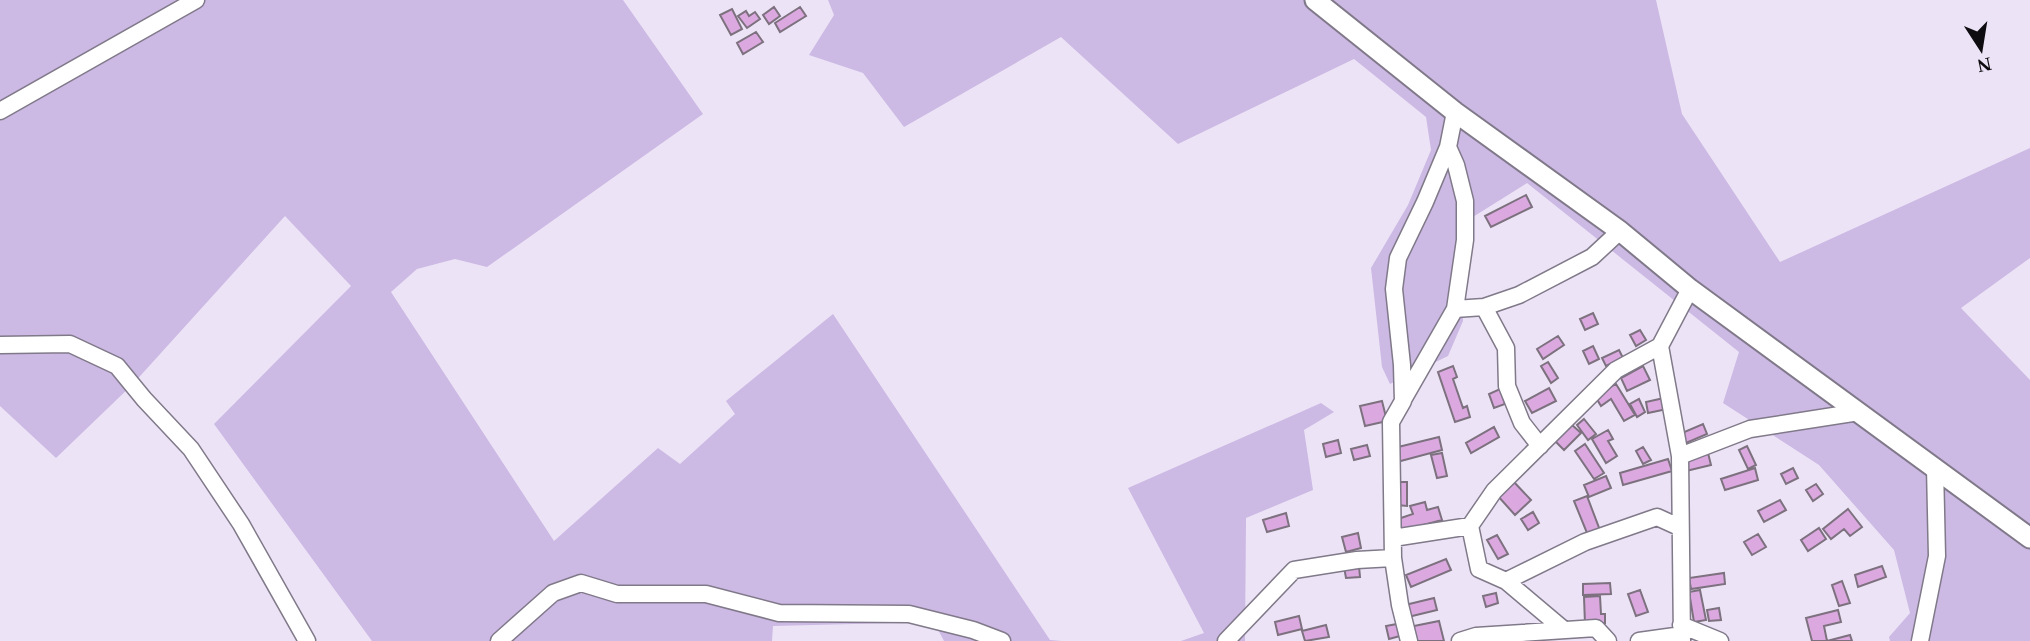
<svg xmlns="http://www.w3.org/2000/svg" width="2030" height="641" viewBox="0 0 2030 641" font-family="Georgia,serif">
	<style>
		.green { fill: #ccb9e4 }
		.building { fill: #dba9e0; stroke: #7d717f; stroke-width: 2 }
		.lines { fill: none; stroke-linecap: round; stroke-linejoin: round }
		.minor-casing { stroke: #807989; stroke-width: 19 }
		.tertiary-casing { stroke: #807989; stroke-width: 23 }
		.minor { stroke: #fff; stroke-width: 16 }
		.tertiary { stroke: #fff; stroke-width: 19 }
	</style>
	<rect width="100%" height="100%" fill="#ece4f6"/>
	<path class="green" d="M 0,0 L 623,0 L 703,114 L 487,267 L 455,259 L 417,269 L 391,292 L 554,541 L 658,448 L 680,464 L 735,414 L 726,401 L 833,314 L 1050,640 L 1062,641 L 944,641 L 934,622 L 773,626 L 772,641 L 372,641 L 214,424 L 351,286 L 285,216 L 132,385 L 56,458 L 0,406 Z
		M 828,0 L 1656,0 L 1682,114 L 1780,262 L 2030,148 L 2030,258 L 1961,308 L 2030,380 L 2030,641 L 1890,641 L 1889,637 L 1910,613 L 1894,550 L 1819,465 L 1723,403 L 1739,352 L 1527,183 L 1468,220 L 1463,321 L 1448,356 L 1390,384 L 1382,367 L 1371,268 L 1408,205 L 1431,150 L 1426,117 L 1354,59 L 1178,144 L 1061,37 L 904,127 L 863,73 L 809,55 L 834,15 Z
		M 1321,403 L 1334,412 L 1304,430 L 1313,490 L 1246,518 L 1245,641 L 1181,641 L 1204,633 L 1128,488 Z"/>
	<path class="building" d="M 774,7 L 780,16 L 769,24 L 763,15 Z
		M 800,7 L 806,16 L 780,32 L 775,23 Z
		M 732,9 L 742,29 L 731,35 L 720,15 Z
		M 746,11 L 749,16 L 755,12 L 760,19 L 747,28 L 738,16 Z
		M 756,32 L 763,42 L 743,54 L 737,43 Z
		M 1526,195 L 1532,207 L 1491,227 L 1485,216 Z
		M 1593,313 L 1598,324 L 1585,330 L 1580,319 Z
		M 1640,330 L 1646,340 L 1636,346 L 1630,335 Z
		M 1558,336 L 1564,345 L 1543,359 L 1537,349 Z
		M 1593,346 L 1599,359 L 1589,364 L 1583,351 Z
		M 1619,350 L 1623,358 L 1606,366 L 1602,358 Z
		M 1548,362 L 1558,378 L 1551,383 L 1541,366 Z
		M 1453,366 L 1457,377 L 1453,379 L 1463,408 L 1467,406 L 1470,417 L 1455,422 L 1438,372 Z
		M 1643,366 L 1650,380 L 1627,391 L 1621,378 Z
		M 1616,384 L 1635,415 L 1624,421 L 1611,399 L 1601,406 L 1595,396 Z
		M 1549,388 L 1556,401 L 1532,413 L 1525,401 Z
		M 1500,389 L 1505,404 L 1494,408 L 1489,394 Z
		M 1664,398 L 1667,409 L 1648,413 L 1646,402 Z
		M 1639,399 L 1645,412 L 1637,417 L 1630,404 Z
		M 1382,401 L 1387,421 L 1365,426 L 1360,406 Z
		M 1584,419 L 1596,434 L 1588,440 L 1577,425 Z
		M 1571,424 L 1581,433 L 1564,450 L 1555,441 Z
		M 1703,424 L 1707,434 L 1686,443 L 1682,433 Z
		M 1494,427 L 1499,437 L 1471,453 L 1466,443 Z
		M 1608,430 L 1613,439 L 1608,441 L 1617,456 L 1606,463 L 1592,439 Z
		M 1439,437 L 1442,450 L 1397,462 L 1394,448 Z
		M 1338,440 L 1341,453 L 1326,457 L 1323,444 Z
		M 1585,444 L 1604,473 L 1594,479 L 1575,451 Z
		M 1367,445 L 1370,456 L 1354,460 L 1351,449 Z
		M 1747,446 L 1756,465 L 1748,469 L 1739,450 Z
		M 1643,447 L 1651,460 L 1643,464 L 1636,451 Z
		M 1442,453 L 1447,476 L 1437,478 L 1431,455 Z
		M 1708,453 L 1711,465 L 1686,471 L 1683,459 Z
		M 1668,459 L 1672,471 L 1623,485 L 1620,473 Z
		M 1755,468 L 1758,480 L 1725,490 L 1721,479 Z
		M 1793,468 L 1798,478 L 1786,484 L 1781,474 Z
		M 1606,476 L 1611,488 L 1589,497 L 1584,485 Z
		M 1513,481 L 1531,500 L 1515,515 L 1497,495 Z
		M 1397,482 L 1407,482 L 1407,506 L 1397,505 Z
		M 1816,484 L 1823,494 L 1813,501 L 1806,490 Z
		M 1587,496 L 1601,533 L 1589,538 L 1574,501 Z
		M 1780,500 L 1786,510 L 1764,522 L 1758,511 Z
		M 1425,502 L 1427,510 L 1438,507 L 1442,520 L 1401,531 L 1398,519 L 1413,514 L 1410,506 Z
		M 1848,509 L 1862,527 L 1850,536 L 1844,529 L 1831,539 L 1823,529 Z
		M 1533,512 L 1539,523 L 1528,530 L 1521,519 Z
		M 1286,513 L 1289,526 L 1267,532 L 1263,520 Z
		M 1819,528 L 1826,539 L 1808,551 L 1801,540 Z
		M 1358,533 L 1361,548 L 1346,552 L 1342,537 Z
		M 1758,534 L 1766,547 L 1752,555 L 1744,542 Z
		M 1497,535 L 1508,554 L 1498,559 L 1487,540 Z
		M 1446,559 L 1451,570 L 1411,587 L 1406,575 Z
		M 1359,566 L 1360,577 L 1346,578 L 1344,567 Z
		M 1882,566 L 1886,577 L 1858,587 L 1855,575 Z
		M 1724,573 L 1725,584 L 1691,589 L 1689,578 Z
		M 1842,581 L 1850,603 L 1839,606 L 1832,585 Z
		M 1610,583 L 1611,594 L 1583,595 L 1583,584 Z
		M 1640,590 L 1648,612 L 1636,616 L 1628,594 Z
		M 1700,590 L 1706,620 L 1694,622 L 1689,592 Z
		M 1496,593 L 1498,603 L 1486,607 L 1483,596 Z
		M 1600,596 L 1601,614 L 1605,614 L 1605,623 L 1585,624 L 1584,597 Z
		M 1434,598 L 1437,610 L 1408,617 L 1405,605 Z
		M 1719,608 L 1721,620 L 1709,621 L 1707,610 Z
		M 1838,610 L 1841,622 L 1824,626 L 1827,641 L 1850,635 L 1852,641 L 1812,641 L 1806,618 Z
		M 1299,616 L 1302,629 L 1278,635 L 1275,622 Z
		M 1439,621 L 1444,641 L 1413,641 L 1409,627 Z
		M 1397,624 L 1400,636 L 1389,639 L 1386,626 Z
		M 1326,625 L 1329,637 L 1305,641 L 1302,631 Z"/>
	<g class="lines">
		<defs>
			<path id="minor" d="M 0,111 L 196,0
				M 1484,307 L 1506,348 L 1507,386 L 1522,423 L 1540,446
				M 1455,309 L 1484,307 L 1519,295 L 1592,257 L 1620,231
				M 0,345 L 70,344 L 117,366 L 144,399 L 191,449 L 241,524 L 307,641
				M 1404,398 L 1455,309 L 1465,240 L 1465,201 L 1456,165 L 1448,147
				M 1680,456 L 1750,429 L 1859,412
				M 1470,526 L 1479,569 L 1506,581 L 1585,542 L 1657,517 L 1679,527
				M 1393,538 L 1470,526 L 1494,491 L 1616,370 L 1660,346
				M 1393,558 L 1400,605 L 1409,641
				M 1506,581 L 1563,629
				M 1681,625 L 1720,641
				M 499,641 L 553,593 L 581,583 L 617,594 L 706,594 L 779,613 L 909,614 L 973,630 L 1002,641
				M 1226,641 L 1294,570 L 1357,560 L 1393,558 L 1391,422 L 1403,401 L 1402,365 L 1394,289 L 1398,258 L 1425,202 L 1448,147 L 1455,112
				M 1460,641 L 1476,636 L 1596,628 L 1608,641
				M 1639,641 L 1682,635
				M 1682,641 L 1680,456 L 1660,346 L 1690,289
				M 1920,641 L 1937,556 L 1935,467"/>
			<path id="tertiary" d="M 1315,0 L 1455,112 L 1620,231 L 1690,289 L 2030,538"/>
		</defs>
		<use href="#minor" class="minor-casing"/>
		<use href="#tertiary" class="tertiary-casing"/>
		<use href="#minor" class="minor"/>
		<use href="#tertiary" class="tertiary"/>
	</g>
	<g transform="translate(1981 49) rotate(168)" stroke="#ece4f6" stroke-width="5" paint-order="stroke">
	<path d="M0-5L12 26L0 18L-12 26Z" fill="#0e0b11"/>
	<text y="-10" font-size="19" font-weight="bold" text-anchor="middle" fill="#0e0b11">N</text>
	</g>
</svg>
